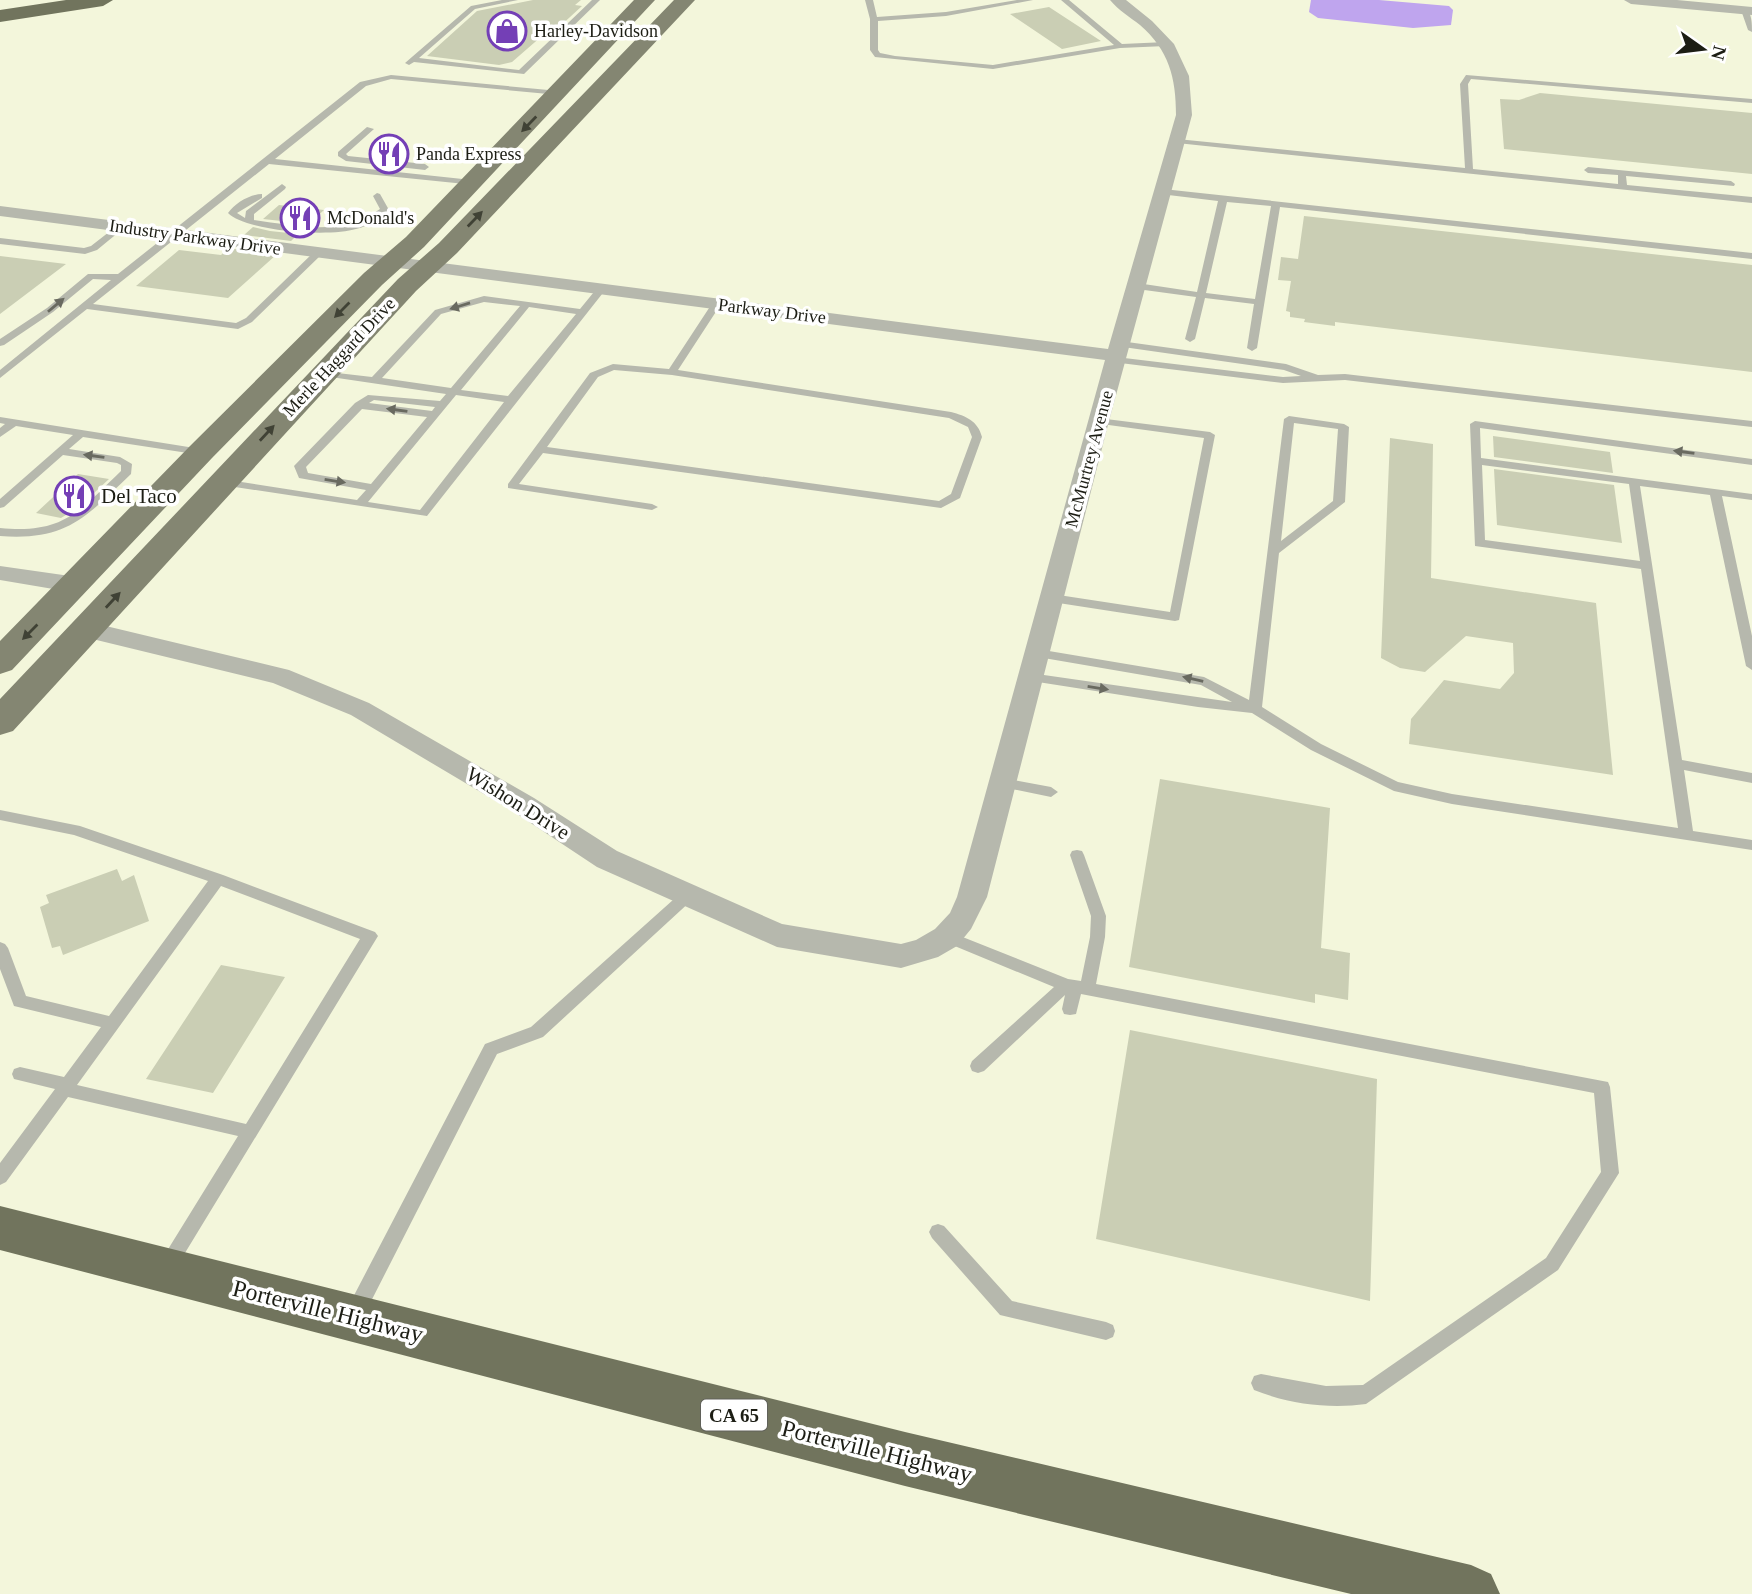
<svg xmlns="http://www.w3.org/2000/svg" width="1752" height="1594" viewBox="0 0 1752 1594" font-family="Georgia,serif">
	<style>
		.water { fill: #bfa5ee }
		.building { fill: #caceb4 }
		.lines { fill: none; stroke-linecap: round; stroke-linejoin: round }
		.lane { fill: #b6b8ad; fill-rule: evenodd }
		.street { fill: #b6b8ad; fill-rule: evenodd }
		.primary { fill: #848672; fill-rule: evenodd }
		.highway { fill: #71745d; fill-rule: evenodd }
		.oneway { fill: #404235 }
		.oneway2 { fill: #696a60 }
		.labels { text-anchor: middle; stroke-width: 7; stroke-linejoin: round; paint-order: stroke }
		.far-poi-label { font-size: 18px; fill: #1c1d14; stroke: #fff; text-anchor: start }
		.far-street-label { font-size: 18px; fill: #1c1d14; stroke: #fff }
		.shield { fill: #fff; stroke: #60615a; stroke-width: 2 }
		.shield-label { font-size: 19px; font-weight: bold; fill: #1c1d14 }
		.poi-label { font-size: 21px; fill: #1c1d14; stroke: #fff; text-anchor: start }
		.street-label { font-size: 21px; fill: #1c1d14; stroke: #fff }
		.near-street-label { font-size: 24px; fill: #1c1d14; stroke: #fff }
	</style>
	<rect width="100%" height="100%" fill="#f3f6db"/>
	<path class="water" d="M 1311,0 L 1379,0 L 1449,6 L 1453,10 L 1451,25 L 1413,28 L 1318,18 L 1309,12 Z"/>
	<path class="building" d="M 533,0 L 581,0 L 575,5 L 582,6 L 557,29 L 550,29 L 512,62 L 499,65 L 427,56 L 477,11 Z
		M 1049,7 L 1101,41 L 1062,49 L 1010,14 Z
		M 1540,93 L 1752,113 L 1752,174 L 1504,149 L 1500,99 L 1519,100 Z
		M 279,205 L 324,210 L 309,224 L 263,219 Z
		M 1304,216 L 1752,265 L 1752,372 L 1335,322 L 1335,326 L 1304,322 L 1305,319 L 1290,317 L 1290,312 L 1286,311 L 1291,281 L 1278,280 L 1281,257 L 1298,259 Z
		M 253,227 L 270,231 L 298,234 L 291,241 L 244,235 Z
		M 228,248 L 276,255 L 228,298 L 136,286 L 179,250 L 221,255 Z
		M 0,256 L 66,264 L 0,314 Z
		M 1493,436 L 1610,452 L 1613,473 L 1494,457 Z
		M 1390,438 L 1433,444 L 1431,578 L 1596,603 L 1613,775 L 1409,744 L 1411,719 L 1444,680 L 1500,689 L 1514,673 L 1513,643 L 1466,636 L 1425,672 L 1400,668 L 1381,658 Z
		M 1494,469 L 1614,485 L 1622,543 L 1497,525 Z
		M 78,474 L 109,479 L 79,507 L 61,518 L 36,513 Z
		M 1160,779 L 1330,808 L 1321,948 L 1350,953 L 1348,1000 L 1315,994 L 1315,1003 L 1129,967 Z
		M 117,869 L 122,881 L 134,875 L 149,921 L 63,955 L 60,946 L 52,948 L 40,907 L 49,903 L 46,895 Z
		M 221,965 L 285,977 L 213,1093 L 146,1079 Z
		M 1130,1030 L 1377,1079 L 1370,1301 L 1096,1239 Z"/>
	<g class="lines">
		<path class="lane" d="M 502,0 L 518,0 L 475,9 L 419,58 L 519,70 L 592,0 L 600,0 L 524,74 L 414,62 L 409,65 L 405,63 L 471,6 Z
			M 865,0 L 873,0 L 877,17 L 946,12 L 1017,0 L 1033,0 L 946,16 L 878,21 L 878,50 L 880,53 L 895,56 L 993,65 L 1114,45 L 1061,0 L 1069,0 L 1122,44 L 1166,42 L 1170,44 L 1166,46 L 1120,48 L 993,69 L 875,57 L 870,50 L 870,19 Z
			M 1745,8 C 1752,12 1752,24 1752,32 L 1748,30 L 1741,10 Z
			M 391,75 L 559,91 L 563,93 L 559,95 L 391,79 L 366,86 L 275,159 L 472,180 L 475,181 L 475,185 L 269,164 L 93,304 L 236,323 L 246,318 L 315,251 L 321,251 L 321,255 L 252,322 L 238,329 L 87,309 L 0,378 L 0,370 L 111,280 L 93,279 L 53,312 L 4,345 L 0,346 L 0,339 L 47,308 L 88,274 L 118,274 L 360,82 Z
			M 1466,75 L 1752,99 L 1752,103 L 1471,79 L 1468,84 L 1473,169 L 1618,184 L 1618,175 L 1588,173 L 1584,170 L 1588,167 L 1731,181 L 1735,184 L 1734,186 L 1626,176 L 1627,185 L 1752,197 L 1752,203 L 1177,143 L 1173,141 L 1177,139 L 1465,168 L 1460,84 Z
			M 367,127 L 374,129 L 346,154 L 348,156 L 425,164 L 429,167 L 425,170 L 346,161 L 338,156 L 338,152 Z
			M 282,184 L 286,187 L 285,189 L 254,214 L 254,220 C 298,226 342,237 380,209 L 373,196 L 377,193 L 380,194 L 389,210 C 380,219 369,226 356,229 C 330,237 247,232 228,213 C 235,203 250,194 262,194 L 262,198 L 237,213 L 245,218 L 246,211 Z
			M 1163,189 L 1752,253 L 1752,259 L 1280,207 L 1257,348 L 1252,351 L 1247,348 L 1254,304 L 1205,298 L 1195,339 L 1190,342 L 1185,339 L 1196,297 L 1137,289 L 1132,286 L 1137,283 L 1197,292 L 1218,201 L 1160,194 L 1159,192 ZM 1227,202 L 1271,206 L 1255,299 L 1206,293 Z
			M 118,225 L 125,227 L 97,250 L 85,254 L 0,244 L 0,238 L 84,248 L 91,246 Z
			M 598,287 L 606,289 L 427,516 L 222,485 L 216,482 L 222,479 L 357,500 L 366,490 L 299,478 L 294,466 L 355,403 L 368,395 L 440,401 L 446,394 L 324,376 L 319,373 L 320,371 L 372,377 L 435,310 L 484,296 L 580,309 ZM 484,302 L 520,306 L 451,388 L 382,378 L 441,314 ZM 529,307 L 576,314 L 508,396 L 461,390 ZM 456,395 L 504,402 L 420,510 L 368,502 ZM 374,400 L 435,407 L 432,411 L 369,403 ZM 362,409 L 427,417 L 371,484 L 308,473 L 306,467 Z
			M 716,301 L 721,304 L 678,370 L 951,412 C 966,416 978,421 982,437 L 960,498 L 941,508 L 543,453 L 519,484 L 652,504 L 658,507 L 652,510 L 508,488 L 508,484 L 590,373 L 613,364 L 669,369 L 713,302 ZM 614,370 L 672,375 L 949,418 L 968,427 L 972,437 L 951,494 L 939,501 L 547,447 L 598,377 Z
			M 1120,341 L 1286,364 L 1318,375 L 1345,374 L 1752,421 L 1752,427 L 1345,380 L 1283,383 L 1112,362 L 1112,358 L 1116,357 L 1283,377 L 1301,376 L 1284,370 L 1116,346 L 1115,344 Z
			M 1289,416 L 1344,424 L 1349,427 L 1345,502 L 1279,553 L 1262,707 L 1321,744 L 1398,782 L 1452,794 L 1678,828 L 1641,569 L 1475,546 L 1470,424 L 1475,421 L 1752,459 L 1752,465 L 1480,428 L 1481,458 L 1752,494 L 1752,500 L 1722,496 L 1752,636 L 1752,670 L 1746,666 L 1710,495 L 1640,486 L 1682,760 L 1752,773 L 1752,783 L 1684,770 L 1693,831 L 1752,840 L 1752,850 L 1452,804 L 1394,791 L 1311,750 L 1252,713 L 1198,707 L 1025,680 L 1024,677 L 1030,673 L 1232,702 L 1201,685 L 1032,656 L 1031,653 L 1032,650 L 1037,649 L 1204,677 L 1249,700 L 1284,419 ZM 1294,423 L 1338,429 L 1333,501 L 1281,541 ZM 1482,465 L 1629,484 L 1640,561 L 1485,540 Z
			M 0,417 L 201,449 L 206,452 L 201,455 L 83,437 L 69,449 L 120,457 L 132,464 L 131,474 C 86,517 67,541 0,536 L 0,528 C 64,534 78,512 121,471 L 121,465 L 117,463 L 63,455 L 4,507 L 0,508 L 0,499 L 73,435 L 16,426 L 0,437 L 0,428 L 5,424 L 0,423 Z
			M 1098,418 L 1210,432 L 1215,435 L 1179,620 L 1175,621 L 1052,602 L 1046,598 L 1052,594 L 1170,612 L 1204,438 L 1094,423 L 1093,421 Z
			M 1002,778 L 1051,787 L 1058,792 L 1051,797 L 997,786 L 995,783 L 997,780 Z
			M 0,810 L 80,826 L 223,875 L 375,932 L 378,936 L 174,1271 L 168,1273 L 162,1271 L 159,1265 L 162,1259 L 238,1136 L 68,1097 L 6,1182 L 0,1185 L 0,1163 L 55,1089 L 14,1079 L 12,1074 L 14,1069 L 20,1067 L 64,1077 L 101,1027 L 14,1006 L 0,969 L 0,942 L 5,944 L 8,948 L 26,996 L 109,1016 L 208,881 L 74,835 L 0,820 ZM 221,886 L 360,939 L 246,1124 L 77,1085 Z
			M 1077,850 L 1082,851 L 1084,855 L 1106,916 L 1105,937 L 1096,984 L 1608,1082 L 1610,1087 L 1619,1173 L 1558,1270 L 1366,1404 C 1329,1409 1289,1404 1254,1390 L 1251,1383 L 1254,1376 L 1261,1374 L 1326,1386 L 1363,1385 L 1546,1258 L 1601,1172 L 1594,1093 L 1081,994 L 1076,1014 L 1070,1015 L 1064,1014 L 1062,1009 L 1065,995 L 984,1071 L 978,1073 L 972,1071 L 970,1066 L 972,1061 L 1054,987 L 945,942 L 942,938 L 945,934 L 950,932 L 1068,979 L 1081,981 L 1090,937 L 1091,916 L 1070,855 L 1072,851 Z
			M 688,889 L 693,891 L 695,895 L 693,899 L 543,1037 L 497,1054 L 363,1317 L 356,1320 L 349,1317 L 347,1311 L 349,1305 L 485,1044 L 531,1027 L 683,891 Z
			M 938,1224 L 944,1226 L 1012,1301 L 1106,1322 L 1113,1325 L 1115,1331 L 1113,1337 L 1106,1340 L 1000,1315 L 932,1238 L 929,1232 L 932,1226 Z"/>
		<path class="street" d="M 1110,0 L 1126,0 L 1152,21 L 1174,44 L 1189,76 L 1192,115 L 1109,421 L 987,897 L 971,929 L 957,946 L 938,957 L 901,968 L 777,947 L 597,867 L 514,812 L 351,715 L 273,683 L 76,635 L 72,629 L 76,623 L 85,621 L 289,670 L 369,703 L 534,798 L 617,851 L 782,924 L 901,944 L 916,940 L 935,929 L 950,913 L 957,897 L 1105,360 L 0,216 L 0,206 L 1108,349 L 1176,115 C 1176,78 1169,50 1140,25 C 1130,17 1118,10 1110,0 Z
			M 1624,0 L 1677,0 L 1752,7 L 1752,15 L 1631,4 Z
			M 0,566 L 77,577 L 86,580 L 89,585 L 86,590 L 77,593 L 0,580 Z"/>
		<path class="primary" d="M 634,0 L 655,0 L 424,247 L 382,285 L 212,458 L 12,670 L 0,674 L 0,641 L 190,446 L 364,273 L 406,237 Z
			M 674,0 L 695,0 L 457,253 L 416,291 L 13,731 L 0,735 L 0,699 L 398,279 L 439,243 Z"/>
		<path class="highway" d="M 66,0 L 113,0 L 103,6 L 0,22 L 0,10 Z
			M 0,1206 L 905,1432 L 1471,1565 L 1491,1574 L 1500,1594 L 1351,1594 L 905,1486 L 0,1250 Z"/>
	</g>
	<defs><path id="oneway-solid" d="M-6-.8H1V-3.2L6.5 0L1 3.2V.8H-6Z" transform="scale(1.75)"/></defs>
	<g class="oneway">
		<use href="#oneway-solid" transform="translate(529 124) rotate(134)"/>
		<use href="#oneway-solid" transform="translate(475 219) rotate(-46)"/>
		<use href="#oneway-solid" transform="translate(342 310) rotate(135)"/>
		<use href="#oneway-solid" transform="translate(267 433) rotate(-47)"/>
		<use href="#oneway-solid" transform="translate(113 600) rotate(-47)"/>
		<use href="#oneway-solid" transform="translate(30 632) rotate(135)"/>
	</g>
	<g class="oneway2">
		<use href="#oneway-solid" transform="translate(56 305) rotate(-40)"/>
		<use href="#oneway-solid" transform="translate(460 306) rotate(163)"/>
		<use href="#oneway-solid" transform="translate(397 410) rotate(-172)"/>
		<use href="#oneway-solid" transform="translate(1684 452) rotate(-172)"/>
		<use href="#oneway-solid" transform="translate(94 456) rotate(-172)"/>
		<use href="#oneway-solid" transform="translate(335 481) rotate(9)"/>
		<use href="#oneway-solid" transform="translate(1193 679) rotate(-167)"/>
		<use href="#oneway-solid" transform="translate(1098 688) rotate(9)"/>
	</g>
	<defs>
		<symbol id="shop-ring" viewBox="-11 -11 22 22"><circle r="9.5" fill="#fff" stroke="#743fb6" stroke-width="1.5"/><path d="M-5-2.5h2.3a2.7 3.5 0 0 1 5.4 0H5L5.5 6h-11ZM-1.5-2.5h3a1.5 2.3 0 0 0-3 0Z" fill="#743fb6"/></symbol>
		<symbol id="restaurant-ring" viewBox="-11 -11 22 22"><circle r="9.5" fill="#fff" stroke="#743fb6" stroke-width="1.5"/><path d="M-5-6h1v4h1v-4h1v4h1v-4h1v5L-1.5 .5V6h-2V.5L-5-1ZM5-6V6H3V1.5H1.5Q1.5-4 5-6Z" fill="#743fb6"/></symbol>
	</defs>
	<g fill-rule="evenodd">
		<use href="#shop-ring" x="485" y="9" width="44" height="44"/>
		<use href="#restaurant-ring" x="367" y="132" width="44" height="44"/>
		<use href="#restaurant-ring" x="278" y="196" width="44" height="44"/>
		<use href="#restaurant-ring" x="52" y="474" width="44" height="44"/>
	</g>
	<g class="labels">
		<g class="far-poi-label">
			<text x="534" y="37">Harley-Davidson</text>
			<text x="416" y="160">Panda Express</text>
			<text x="327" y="224">McDonald's</text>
		</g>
		<g class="far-street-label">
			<text transform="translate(195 237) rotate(8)" y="6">Industry Parkway Drive</text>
			<text transform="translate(772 311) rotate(7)" y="6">Parkway Drive</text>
			<text transform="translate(339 357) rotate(-47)" y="6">Merle Haggard Drive</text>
			<text transform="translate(1089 459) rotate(-75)" y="6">McMurtrey Avenue</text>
		</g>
		<rect class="shield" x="701" y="1399.5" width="66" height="31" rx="5"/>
		<g class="shield-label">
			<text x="734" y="1422">CA 65</text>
		</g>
		<g class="poi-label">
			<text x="101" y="503">Del Taco</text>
		</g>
		<g class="street-label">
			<text transform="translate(518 803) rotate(32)" y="7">Wishon Drive</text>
		</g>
		<g class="near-street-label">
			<text transform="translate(328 1311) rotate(14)" y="8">Porterville Highway</text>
			<text transform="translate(877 1451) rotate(14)" y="8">Porterville Highway</text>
		</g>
	</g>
	<g transform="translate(1703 49) rotate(104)" stroke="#ffffff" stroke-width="5" paint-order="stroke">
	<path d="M0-5L12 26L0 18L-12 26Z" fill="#1c1d14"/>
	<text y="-10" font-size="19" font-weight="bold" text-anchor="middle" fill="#1c1d14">N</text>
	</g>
</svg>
